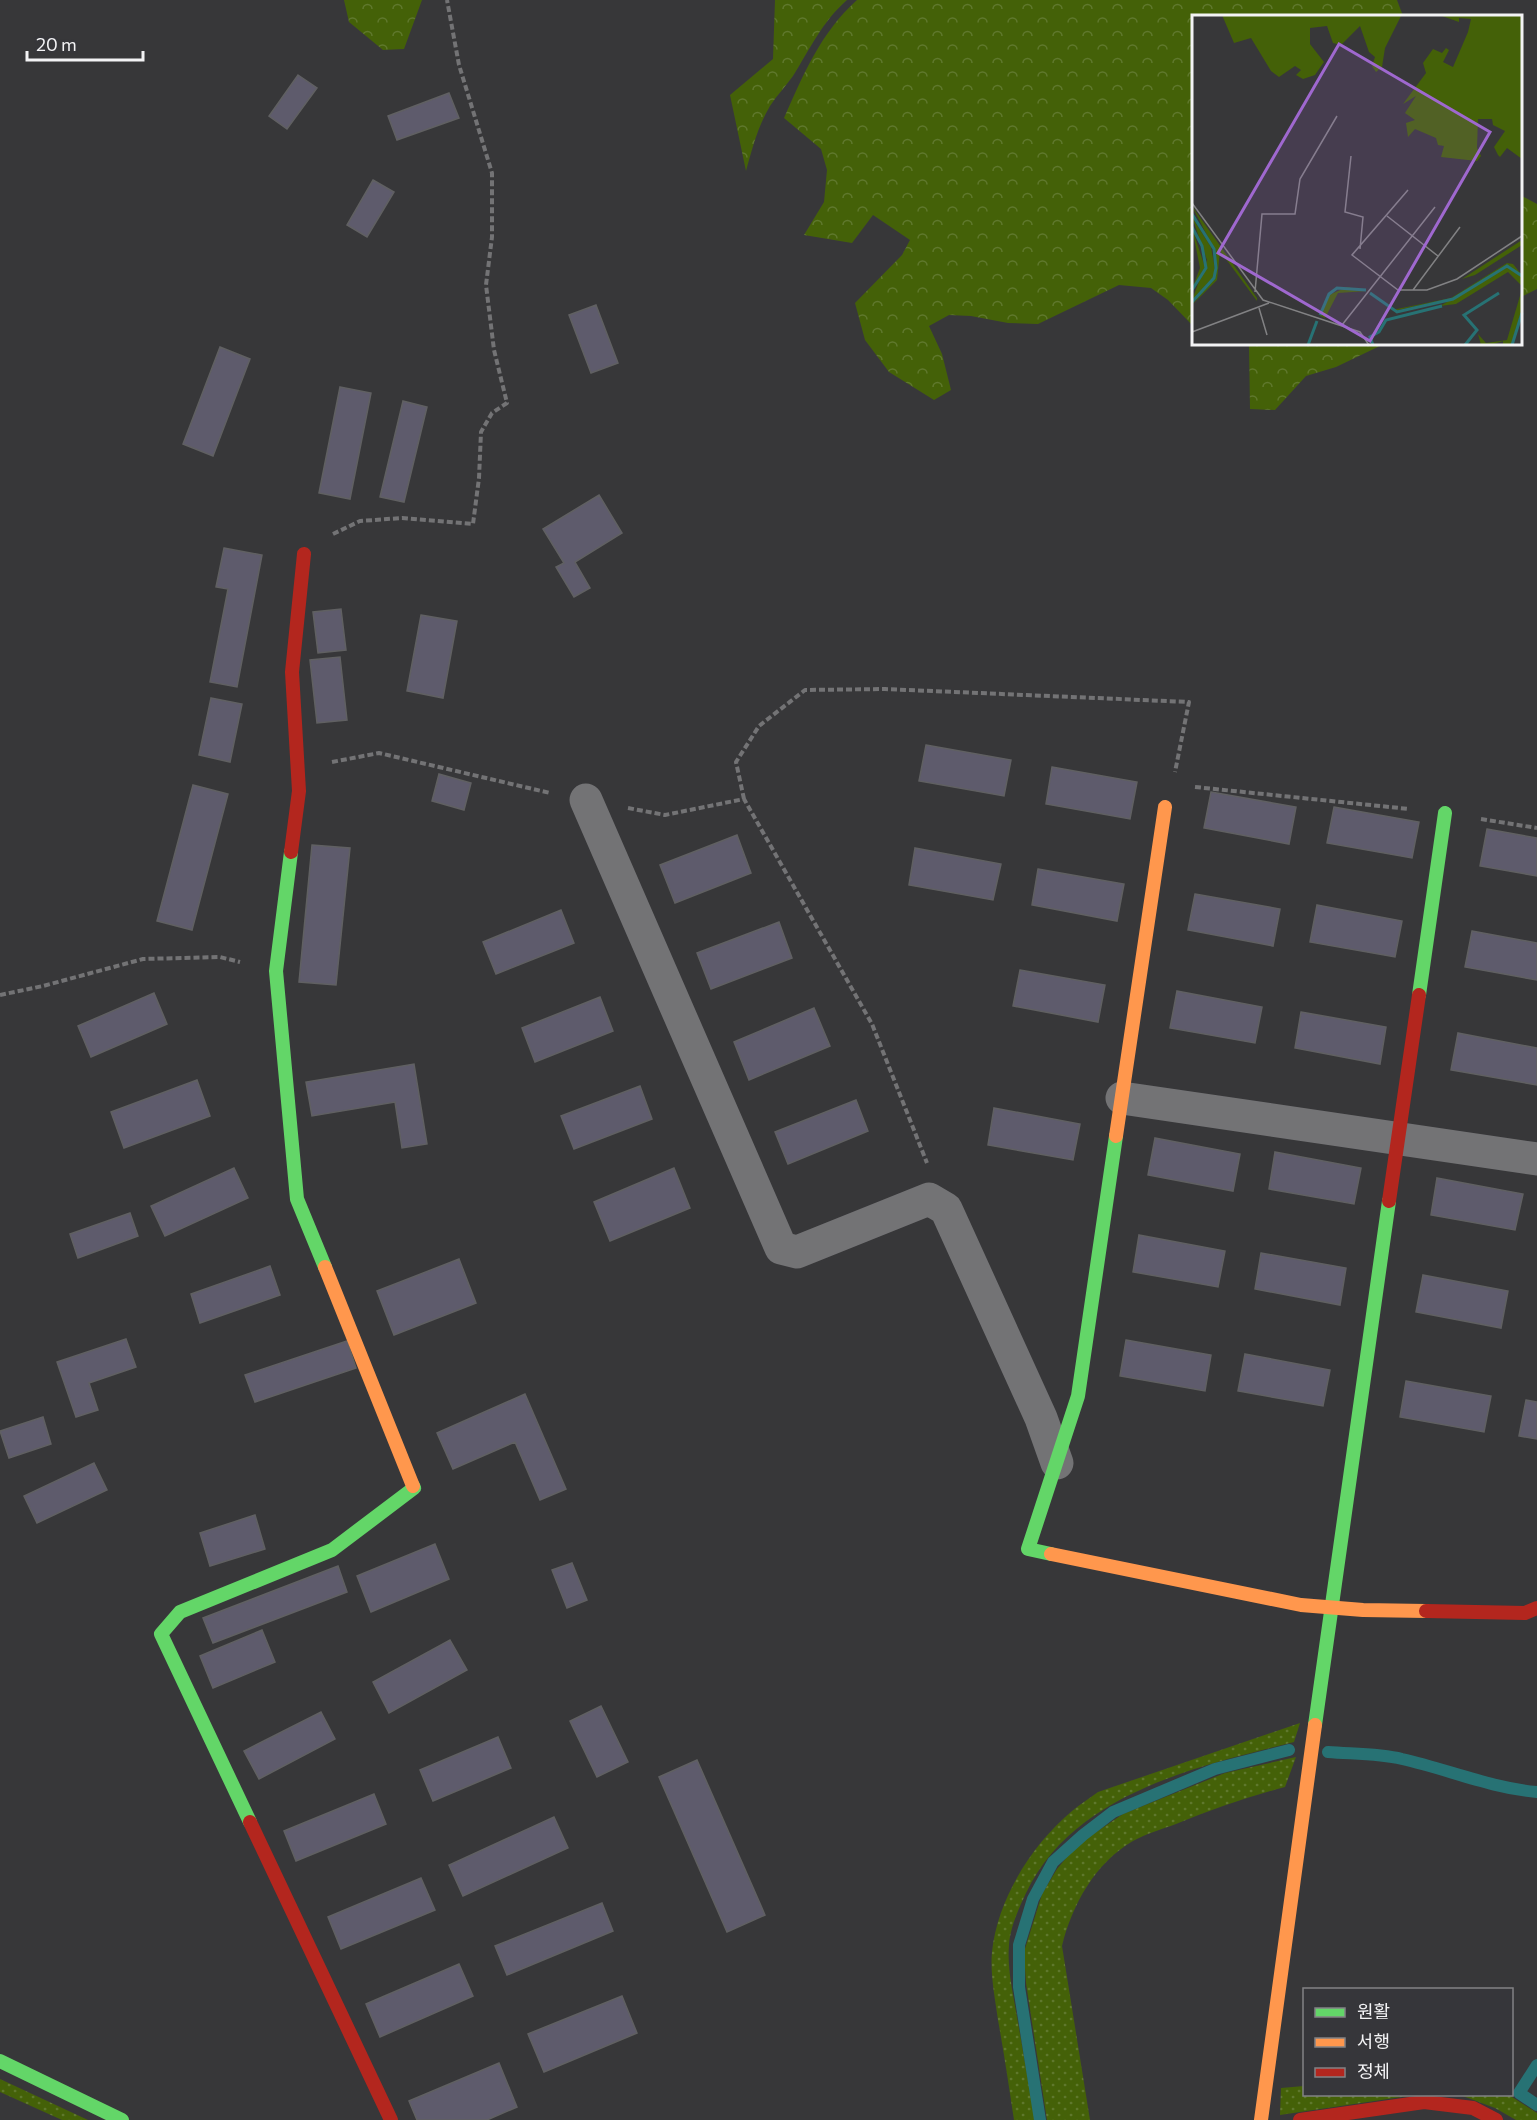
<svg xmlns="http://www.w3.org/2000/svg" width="1537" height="2120" viewBox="0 0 1537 2120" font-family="Commissioner,'Noto Sans KR',sans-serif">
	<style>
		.grass { fill: url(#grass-dots) }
		.forest { fill: url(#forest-crowns) }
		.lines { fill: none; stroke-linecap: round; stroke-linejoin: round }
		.stream { stroke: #277274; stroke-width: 12 }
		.building { fill: #5e5b6c; stroke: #606062; stroke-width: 1.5 }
		.path { stroke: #737375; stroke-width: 4; stroke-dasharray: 6 3; stroke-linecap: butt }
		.street { stroke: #737375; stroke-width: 33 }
		.fast { stroke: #63d668; stroke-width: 14 }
		.slow { stroke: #ff974d; stroke-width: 14 }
		.jam { stroke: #b3261e; stroke-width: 14 }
		.inset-river { fill: none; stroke: #277274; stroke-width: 3 }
		.inset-road { fill: none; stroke: #828284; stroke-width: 1.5 }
		.view { fill: #9f68cf; fill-opacity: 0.15; stroke: #9f68cf; stroke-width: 3 }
		.inset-edge { fill: none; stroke: #f3f3f5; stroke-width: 3 }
	</style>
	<defs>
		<pattern id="grass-dots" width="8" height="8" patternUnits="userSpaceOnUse" patternTransform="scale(1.5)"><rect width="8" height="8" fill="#446108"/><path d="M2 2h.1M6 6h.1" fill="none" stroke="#5f782d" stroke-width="1.8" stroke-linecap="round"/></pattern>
		<pattern id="forest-crowns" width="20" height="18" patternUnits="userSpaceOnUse" patternTransform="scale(1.5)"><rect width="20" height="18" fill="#446108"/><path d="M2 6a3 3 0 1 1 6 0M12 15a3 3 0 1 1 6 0" fill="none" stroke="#5f782d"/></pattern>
	</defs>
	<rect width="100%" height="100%" fill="#373739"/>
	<path class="grass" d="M 1300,1723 L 1294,1742 C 1196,1767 1074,1793 1026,1893 C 1019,1908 1010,1928 1009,1945 C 1007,1969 1013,1993 1017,2017 C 1023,2051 1029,2086 1035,2120 L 1014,2120 C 1009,2087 1004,2053 998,2020 C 995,1998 990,1974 992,1952 C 997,1900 1032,1844 1072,1811 C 1080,1804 1090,1798 1098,1792 Z
		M 1296,1757 L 1285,1787 C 1248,1797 1212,1809 1176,1824 C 1162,1829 1146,1834 1133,1841 C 1095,1863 1072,1905 1062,1946 L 1090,2120 L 1047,2120 L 1026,1983 L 1024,1952 L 1042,1894 L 1057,1869 L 1077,1845 L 1123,1814 L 1225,1773 Z
		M 0,2079 L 88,2120 L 62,2120 L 0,2092 Z
		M 1304,2086 L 1304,2094 L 1415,2095 L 1280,2115 L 1281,2088 Z
		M 1460,2095 L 1511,2095 L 1512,2097 L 1537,2113 L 1537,2120 L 1516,2120 L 1495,2108 Z"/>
	<path class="forest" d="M 344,0 L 422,0 L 404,49 L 383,50 L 349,22 Z
		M 775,0 L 847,0 C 822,22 810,49 793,76 C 786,86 777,95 770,106 C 758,126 752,149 746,171 L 730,95 L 773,59 Z
		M 857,0 L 1397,0 L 1403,16 L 1194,16 L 1193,326 L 1168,300 L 1151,288 L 1119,285 L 1038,324 L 1008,323 L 971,316 L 949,315 L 929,326 L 942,354 L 951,390 L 934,400 L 889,372 L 865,340 L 855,303 L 902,255 L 910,240 L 873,215 L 852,243 L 804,235 L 824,202 L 827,170 L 821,149 L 784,118 C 803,75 821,32 857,0 Z
		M 1520,195 L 1537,204 L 1537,289 L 1521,297 Z
		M 1249,344 L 1384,344 L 1336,367 L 1306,376 L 1275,410 L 1250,409 Z"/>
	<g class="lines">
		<path class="stream" d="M 1328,1752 C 1352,1754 1378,1753 1402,1759 C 1447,1769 1491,1788 1537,1792
			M 1537,2065 L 1519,2093 L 1537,2105
			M 1040,2120 L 1019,1987 L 1019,1945 L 1033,1899 L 1053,1862 L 1083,1835 L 1113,1812 L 1215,1769 L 1289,1750"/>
	</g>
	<path class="building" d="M 298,75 L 317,88 L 287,129 L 269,116 Z
		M 449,93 L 459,118 L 397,140 L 388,116 Z
		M 373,180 L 394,192 L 367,237 L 347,225 Z
		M 596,305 L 618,363 L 591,373 L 569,315 Z
		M 220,347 L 250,359 L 213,456 L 183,444 Z
		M 340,387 L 371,393 L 350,499 L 319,493 Z
		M 403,401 L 427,407 L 404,502 L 380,497 Z
		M 599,495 L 622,533 L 575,562 L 590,588 L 574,597 L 556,567 L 564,563 L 543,529 Z
		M 224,548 L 262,555 L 237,687 L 210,682 L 228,589 L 216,587 Z
		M 341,609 L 346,650 L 318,653 L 313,612 Z
		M 421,615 L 457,621 L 443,698 L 407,691 Z
		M 340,657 L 347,720 L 317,723 L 310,660 Z
		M 211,698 L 242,704 L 230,762 L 199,755 Z
		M 926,745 L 1011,760 L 1004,796 L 919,781 Z
		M 1052,767 L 1137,782 L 1130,819 L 1046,804 Z
		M 439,774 L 471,783 L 464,810 L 432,801 Z
		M 193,785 L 228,794 L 192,930 L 157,921 Z
		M 1211,792 L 1296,807 L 1289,844 L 1204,828 Z
		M 1334,807 L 1419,822 L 1412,858 L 1327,843 Z
		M 1487,829 L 1537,838 L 1537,876 L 1480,866 Z
		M 737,835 L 751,873 L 675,903 L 660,865 Z
		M 312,845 L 350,848 L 336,985 L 299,982 Z
		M 915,848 L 1001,864 L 993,900 L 909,885 Z
		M 1038,869 L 1124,884 L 1117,921 L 1032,905 Z
		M 1195,894 L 1280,909 L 1273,946 L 1188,930 Z
		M 1317,905 L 1402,921 L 1395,957 L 1310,942 Z
		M 561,910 L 574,943 L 496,974 L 483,942 Z
		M 779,922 L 792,958 L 711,989 L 697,953 Z
		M 1472,931 L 1537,943 L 1537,980 L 1465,967 Z
		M 1020,970 L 1105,985 L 1098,1022 L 1013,1006 Z
		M 1177,991 L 1262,1007 L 1255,1043 L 1170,1028 Z
		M 154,993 L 167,1024 L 91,1057 L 78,1026 Z
		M 600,997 L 613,1031 L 535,1062 L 522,1028 Z
		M 814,1008 L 830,1046 L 749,1080 L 734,1042 Z
		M 1301,1012 L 1386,1027 L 1380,1064 L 1295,1048 Z
		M 1458,1033 L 1537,1048 L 1537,1085 L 1451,1070 Z
		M 414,1064 L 427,1144 L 402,1148 L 395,1102 L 312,1116 L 306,1082 Z
		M 197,1080 L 210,1116 L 124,1148 L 111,1112 Z
		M 640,1086 L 652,1119 L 574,1149 L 561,1116 Z
		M 856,1100 L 868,1131 L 788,1164 L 775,1132 Z
		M 994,1108 L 1080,1124 L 1073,1160 L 988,1145 Z
		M 1155,1138 L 1240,1154 L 1233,1191 L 1148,1175 Z
		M 1275,1152 L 1361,1168 L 1354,1204 L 1269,1189 Z
		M 234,1168 L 248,1198 L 165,1236 L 151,1206 Z
		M 674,1168 L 690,1208 L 610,1241 L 594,1202 Z
		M 1437,1178 L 1523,1194 L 1515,1230 L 1431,1215 Z
		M 130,1213 L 138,1236 L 78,1258 L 70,1234 Z
		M 1139,1235 L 1225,1251 L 1218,1287 L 1133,1272 Z
		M 1261,1253 L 1346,1268 L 1340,1305 L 1255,1289 Z
		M 459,1259 L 476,1303 L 394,1335 L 377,1291 Z
		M 270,1266 L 280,1295 L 200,1323 L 191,1294 Z
		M 1423,1275 L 1508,1291 L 1501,1328 L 1416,1312 Z
		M 126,1339 L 136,1367 L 89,1383 L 98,1410 L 76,1417 L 57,1362 Z
		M 1126,1340 L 1211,1355 L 1205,1391 L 1120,1376 Z
		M 347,1341 L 356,1368 L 255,1402 L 245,1375 Z
		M 1245,1354 L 1330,1370 L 1323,1406 L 1238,1391 Z
		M 1406,1381 L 1491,1396 L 1484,1432 L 1400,1417 Z
		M 525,1394 L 566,1489 L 540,1500 L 515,1442 L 453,1469 L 437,1433 Z
		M 1526,1400 L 1537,1402 L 1537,1439 L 1519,1436 Z
		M 43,1417 L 51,1444 L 9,1458 L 0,1431 Z
		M 94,1463 L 107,1490 L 37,1523 L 24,1496 Z
		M 255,1515 L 265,1549 L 210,1566 L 200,1533 Z
		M 435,1544 L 449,1579 L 371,1612 L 357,1576 Z
		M 572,1563 L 587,1600 L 567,1608 L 552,1570 Z
		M 338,1566 L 347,1592 L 213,1643 L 203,1618 Z
		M 262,1630 L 275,1662 L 213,1688 L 200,1656 Z
		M 450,1640 L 467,1670 L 389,1713 L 373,1682 Z
		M 601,1706 L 628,1762 L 597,1777 L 570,1721 Z
		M 321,1712 L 335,1739 L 259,1779 L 244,1751 Z
		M 498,1737 L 511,1768 L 433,1801 L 420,1770 Z
		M 697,1760 L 765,1915 L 727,1932 L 659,1777 Z
		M 374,1794 L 386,1824 L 296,1861 L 284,1831 Z
		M 554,1817 L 568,1848 L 463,1896 L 449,1865 Z
		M 421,1878 L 435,1910 L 341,1949 L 328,1917 Z
		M 602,1903 L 613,1931 L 507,1975 L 495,1946 Z
		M 459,1964 L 473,1996 L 380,2037 L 366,2004 Z
		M 622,1996 L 637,2033 L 544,2072 L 528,2034 Z
		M 499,2063 L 517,2107 L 487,2120 L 417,2120 L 409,2101 Z"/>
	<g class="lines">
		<path class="path" d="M 333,534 L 360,521 L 402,518 L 473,524 L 479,478 L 481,432 L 492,413 L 507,403 L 494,350 L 486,285 L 492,237 L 492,173 L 459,65 L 447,0
			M 332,762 L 379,753 L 550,793
			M 1195,787 L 1409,809
			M 744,799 L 736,762 L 759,726 L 805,690 L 885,689 L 1189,702 L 1175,772
			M 628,808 L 665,815 L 744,799 L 872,1024 L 927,1163
			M 1481,819 L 1537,828
			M 0,995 L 43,986 L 143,959 L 220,957 L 240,962"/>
		<path class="street" d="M 586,800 L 781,1248 L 797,1252 L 929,1199 L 946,1209 L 1041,1418 L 1057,1463
			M 1122,1098 L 1537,1159"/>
		<path class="fast" d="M 291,852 L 276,971 L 297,1199 L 325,1267
			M 1419,995 L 1445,813
			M 1051,1554 L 1028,1549 L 1078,1396 L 1116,1136
			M 1315,1725 L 1389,1201
			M 250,1822 L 161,1634 L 180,1612 L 332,1550 L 414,1488 L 413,1486
			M 0,2061 L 122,2120"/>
		<path class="slow" d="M 1116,1136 L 1165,807
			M 325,1267 L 413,1486
			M 1051,1554 L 1301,1605 L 1363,1610 L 1426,1611
			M 1261,2120 L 1315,1725"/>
		<path class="jam" d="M 291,852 L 299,791 L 292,672 L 304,554
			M 1389,1201 L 1419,995
			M 1426,1611 L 1525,1613 L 1537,1608
			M 250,1822 L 391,2120
			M 1300,2120 L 1424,2102 L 1473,2108 L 1496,2120"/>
	</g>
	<g transform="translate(1192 15)">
		<rect width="330" height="330" fill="#373739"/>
		<path d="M 0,191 L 65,283 L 65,286 L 28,236 L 25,265 L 0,290 L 22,263 L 25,254 L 22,234 ZM 0,202 L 19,232 L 23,254 L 21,263 L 0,285 L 15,245 ZM 0,213 L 13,252 L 0,274 L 8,253 ZM 330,225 L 330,230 L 283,260 L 270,264 ZM 315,248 L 321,249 L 330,260 L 315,250 L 261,283 L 206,295 L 200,295 L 259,283 ZM 316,252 L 330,262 L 330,271 L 316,257 L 264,289 L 248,291 ZM 155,272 L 175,276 L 146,278 L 133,303 L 128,301 L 137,280 ZM 330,274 L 330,294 L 319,330 L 311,330 L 311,326 L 302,329 L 289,330 L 286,319 L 294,328 L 315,325 Z" fill="#446108"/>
		<path d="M 30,0 L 208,0 L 209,1 L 193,33 L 190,52 L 184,57 L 180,51 L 183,42 L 177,37 L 168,11 L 149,30 L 141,28 L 135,11 L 118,13 L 118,29 L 132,47 L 123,60 L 111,64 L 104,60 L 109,55 L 103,51 L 87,62 L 79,56 L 59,23 L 42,28 ZM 247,0 L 330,0 L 330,144 L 315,133 L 308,142 L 306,140 L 302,132 L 313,116 L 301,110 L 300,104 L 286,104 L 285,133 L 289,141 L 285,146 L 249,142 L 252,131 L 246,130 L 244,123 L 223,114 L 216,122 L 214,108 L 223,105 L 213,98 L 224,81 L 211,89 L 234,58 L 231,48 L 241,34 L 250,38 L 254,33 L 257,35 L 251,47 L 261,52 L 276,17 L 279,4 L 267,3 L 267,7 Z" fill="#446108"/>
		<path class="inset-river" d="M 0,199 L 22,234 L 24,253 L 22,263 L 0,287M 0,212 L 10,231 L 14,253 L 0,275M 178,278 L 205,297 L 261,284 L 315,251 L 330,261M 128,300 L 137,279 L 145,273 L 174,275M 116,330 L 125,306M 181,330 L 178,322 L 187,317 L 194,305 L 250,291M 273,330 L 285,315 L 272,300 L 307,278M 320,330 L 330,298"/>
		<path class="inset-road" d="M 159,141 L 153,197 L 171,202 L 168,234M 216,175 L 160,240 L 206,275 L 235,275 L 265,264 L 330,221M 0,188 L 71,285 L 168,317 L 177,330M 195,201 L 246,241M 221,275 L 268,212M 63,277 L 70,199 L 103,199 L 108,164 L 145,101M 67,293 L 75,320M 150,310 L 243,192M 0,317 L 77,288"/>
		<path class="view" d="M 147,29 L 298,117 L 178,326 L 26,238 Z"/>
		<rect width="330" height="330" class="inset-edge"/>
	</g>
	<rect x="1303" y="1988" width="210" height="108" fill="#36363a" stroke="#828285" stroke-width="1.5"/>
	<rect x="1315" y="2008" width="30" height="9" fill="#63d668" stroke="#828285" stroke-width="1.5"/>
	<text x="1357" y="2018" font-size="18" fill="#f3f3f5">원활</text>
	<rect x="1315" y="2038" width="30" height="9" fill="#ff974d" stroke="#828285" stroke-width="1.5"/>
	<text x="1357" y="2048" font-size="18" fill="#f3f3f5">서행</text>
	<rect x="1315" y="2068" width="30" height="9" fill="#b3261e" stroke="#828285" stroke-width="1.5"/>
	<text x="1357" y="2078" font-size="18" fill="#f3f3f5">정체</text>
	<path d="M27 51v9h116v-9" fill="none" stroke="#f3f3f5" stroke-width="3"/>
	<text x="36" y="51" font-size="18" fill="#f3f3f5" stroke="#36363a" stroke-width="4.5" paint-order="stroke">20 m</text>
</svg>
